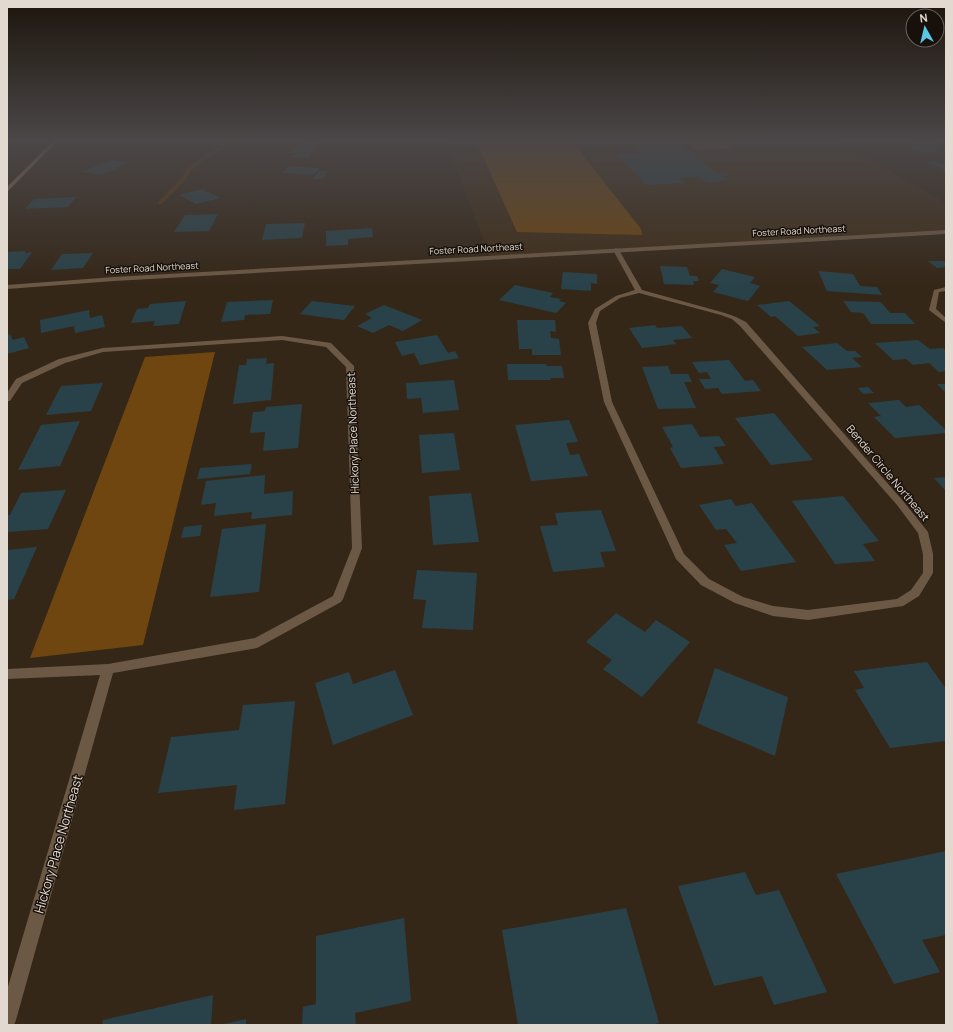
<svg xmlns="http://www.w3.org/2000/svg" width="953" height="1032" viewBox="0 0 953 1032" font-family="Manrope,sans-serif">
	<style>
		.built { fill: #3f2d18 }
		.green { fill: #6f4610 }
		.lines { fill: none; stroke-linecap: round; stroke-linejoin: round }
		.stream { fill: #55350c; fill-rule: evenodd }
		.building { fill: #294249 }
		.minor { fill: #6c5945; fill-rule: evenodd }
		.tertiary { fill: #6c5945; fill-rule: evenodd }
		.secondary { fill: #917353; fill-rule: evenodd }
		.labels { text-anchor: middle; stroke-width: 3; stroke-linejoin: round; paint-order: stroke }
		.far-street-label { font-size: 9px; fill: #e2d9d0; stroke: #18110b }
		.street-label { font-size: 11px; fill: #e2d9d0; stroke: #18110b }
		.near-street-label { font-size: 13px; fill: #e2d9d0; stroke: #18110b }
	</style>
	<rect width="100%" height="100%" fill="#352718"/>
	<path class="built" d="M 446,141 L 837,141 L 946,203 L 946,232 L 490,257 Z"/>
	<path class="green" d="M 476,141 L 572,141 L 641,229 L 642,235 L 517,232 Z
		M 686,141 L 722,141 L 734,148 L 696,150 Z
		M 215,352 L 143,645 L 30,658 L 145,357 Z"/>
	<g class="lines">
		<path class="stream" d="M 231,141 L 237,141 L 205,159 L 191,171 L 182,184 L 162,204 L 158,204 L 158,202 L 178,182 L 187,169 L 203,157 Z"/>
	</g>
	<path class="building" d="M 637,141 L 663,141 L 666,145 L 679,144 L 686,150 L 693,150 L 697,153 L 692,153 L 717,174 L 726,173 L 728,175 L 724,176 L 729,179 L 711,183 L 703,181 L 699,177 L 680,178 L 685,183 L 646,185 L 617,154 L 640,153 L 633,146 L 640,145 Z
		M 735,141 L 760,141 L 763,144 L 739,144 Z
		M 906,141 L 936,143 L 941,149 L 935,148 L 938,153 L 913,151 Z
		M 300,142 L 322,143 L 308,158 L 292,157 L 296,153 L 289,153 Z
		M 110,160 L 129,162 L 102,175 L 82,172 Z
		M 932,161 L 946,164 L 946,171 L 941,170 L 944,168 L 927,164 Z
		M 289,166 L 320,168 L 313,175 L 281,173 Z
		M 319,171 L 328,171 L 322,179 L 312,179 Z
		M 202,189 L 220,198 L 196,204 L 179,195 Z
		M 76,197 L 68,207 L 25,209 L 34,199 Z
		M 218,214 L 209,231 L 174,232 L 185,215 Z
		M 305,223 L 302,238 L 262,240 L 266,224 Z
		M 372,228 L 373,237 L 348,239 L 348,245 L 326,246 L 326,231 Z
		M 25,251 L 25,253 L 32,252 L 20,269 L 7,269 L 7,252 Z
		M 93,253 L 83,268 L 51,270 L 62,254 Z
		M 928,261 L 946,261 L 946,267 L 937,268 Z
		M 660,266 L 687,267 L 690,276 L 697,276 L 699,281 L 693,281 L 694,285 L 664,284 Z
		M 722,269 L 755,277 L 750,283 L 760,286 L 748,301 L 713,292 L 719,285 L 710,283 Z
		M 818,271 L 853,274 L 860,286 L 877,287 L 882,295 L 827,291 Z
		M 563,272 L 597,274 L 597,284 L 591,283 L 591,291 L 561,289 Z
		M 515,285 L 553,293 L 550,297 L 561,299 L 559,301 L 566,303 L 556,313 L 499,300 Z
		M 273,300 L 270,314 L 245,315 L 244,320 L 221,322 L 227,302 Z
		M 186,301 L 179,324 L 153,326 L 155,321 L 131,323 L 137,309 L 148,308 L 150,304 Z
		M 312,301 L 355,306 L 344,320 L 300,314 Z
		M 789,301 L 820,326 L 813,327 L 820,333 L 798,336 L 775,316 L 771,317 L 757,305 Z
		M 843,301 L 881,302 L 890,313 L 905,313 L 915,324 L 871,324 L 863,313 L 851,312 Z
		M 384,305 L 422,320 L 403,331 L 389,325 L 373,333 L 357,326 L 372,318 L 365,314 Z
		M 89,310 L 90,318 L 102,315 L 105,327 L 75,333 L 74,326 L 41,333 L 40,320 Z
		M 517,320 L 555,320 L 556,332 L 550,331 L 551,338 L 559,339 L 561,355 L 532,355 L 532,349 L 519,349 Z
		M 655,325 L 657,328 L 682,326 L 692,338 L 673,340 L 676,344 L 642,348 L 629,328 Z
		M 10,334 L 13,340 L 24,337 L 29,348 L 7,354 L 7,335 Z
		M 437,335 L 448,353 L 455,351 L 459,358 L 420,365 L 414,353 L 402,356 L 395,342 Z
		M 918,340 L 930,349 L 943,348 L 946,351 L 946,371 L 939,372 L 929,363 L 913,365 L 906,359 L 893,360 L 875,343 Z
		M 837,343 L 847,351 L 855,351 L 862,357 L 852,358 L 862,367 L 827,370 L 802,347 Z
		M 267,358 L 266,364 L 274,363 L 271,400 L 233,404 L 239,365 L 246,365 L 247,359 Z
		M 729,360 L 745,381 L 753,380 L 761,391 L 722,394 L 718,388 L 705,389 L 699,379 L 711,379 L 707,372 L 699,373 L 692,362 Z
		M 507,364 L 546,364 L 547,366 L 562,366 L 564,378 L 550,378 L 551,380 L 508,380 Z
		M 668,366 L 671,374 L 688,374 L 692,382 L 684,382 L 696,408 L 658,409 L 642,367 Z
		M 454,380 L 459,410 L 423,413 L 421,398 L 407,399 L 406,383 Z
		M 103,383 L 91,411 L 46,415 L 61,386 Z
		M 937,384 L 946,384 L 946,393 Z
		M 868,387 L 874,393 L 863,394 L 858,388 Z
		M 899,400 L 906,407 L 919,405 L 946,430 L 946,433 L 895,438 L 874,417 L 881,416 L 868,403 Z
		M 302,404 L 298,448 L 263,451 L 265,432 L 250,433 L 253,412 L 265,411 L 266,407 Z
		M 774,413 L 813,460 L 771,465 L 735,418 Z
		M 569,420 L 578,442 L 566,443 L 570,455 L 579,454 L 588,476 L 531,481 L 515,425 Z
		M 80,421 L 60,466 L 18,470 L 41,425 Z
		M 692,424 L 700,437 L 719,436 L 726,446 L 714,447 L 724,464 L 681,468 L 670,448 L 673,447 L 662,427 Z
		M 454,433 L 460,470 L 422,473 L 419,435 Z
		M 252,464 L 250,474 L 197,479 L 200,468 Z
		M 265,475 L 264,494 L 293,491 L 292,515 L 251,519 L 252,512 L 214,516 L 216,503 L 201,505 L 206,481 Z
		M 946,477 L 946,491 L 934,478 Z
		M 66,490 L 48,529 L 8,532 L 7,535 L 7,515 L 10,515 L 21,493 Z
		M 471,493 L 479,542 L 433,545 L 429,496 Z
		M 843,496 L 879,541 L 863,544 L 875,561 L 835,564 L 792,501 Z
		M 731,499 L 736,506 L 752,503 L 796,562 L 741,571 L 724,545 L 737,543 L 726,529 L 716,530 L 699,505 Z
		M 601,510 L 616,551 L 600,552 L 605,567 L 553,572 L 540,526 L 558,525 L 555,513 Z
		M 266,524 L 259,592 L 210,597 L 222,529 Z
		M 202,525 L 200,536 L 181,538 L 184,527 Z
		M 37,547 L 14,599 L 7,600 L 7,550 Z
		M 417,570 L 477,573 L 473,630 L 422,628 L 426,600 L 413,599 Z
		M 616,613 L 645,632 L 656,620 L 690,642 L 642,697 L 603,669 L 612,660 L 586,642 Z
		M 927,662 L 946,689 L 946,741 L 890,748 L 855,690 L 864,688 L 854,671 Z
		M 715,668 L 788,697 L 775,756 L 697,723 Z
		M 395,670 L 413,715 L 333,745 L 315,683 L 349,672 L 353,684 Z
		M 295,701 L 285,804 L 234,810 L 237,785 L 158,793 L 171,737 L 239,730 L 243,705 Z
		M 946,851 L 946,935 L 922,940 L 940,972 L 894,984 L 836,874 Z
		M 745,872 L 756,895 L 779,890 L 827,992 L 774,1005 L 762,976 L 714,986 L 678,886 Z
		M 626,908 L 659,1023 L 651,1025 L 518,1025 L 502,930 Z
		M 404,918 L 411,1001 L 355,1013 L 356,1025 L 302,1025 L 303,1007 L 316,1004 L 316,936 Z
		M 213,995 L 211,1025 L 102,1025 L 103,1020 Z
		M 246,1019 L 246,1025 L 225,1025 L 224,1024 Z"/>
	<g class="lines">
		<path class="minor" d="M 616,248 L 619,250 L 642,290 L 725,313 L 736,317 L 746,322 L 903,501 L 928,532 L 933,554 L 933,573 L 919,596 L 903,606 L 808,620 L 773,616 L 735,603 L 701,585 L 676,559 L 604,402 L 588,323 L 595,309 L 616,296 L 635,290 L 613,250 ZM 639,293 L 721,315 L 732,319 L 740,326 L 897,505 L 918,533 L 923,554 L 923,573 L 911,590 L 897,599 L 808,610 L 773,606 L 743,597 L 709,579 L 684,554 L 612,402 L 596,323 L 600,311 L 620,298 Z
			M 946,287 L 946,291 L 939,292 L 936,309 L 946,318 L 946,323 L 929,310 L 934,290 Z
			M 282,336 L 331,343 L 354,366 L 362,548 L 343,599 L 341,602 L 257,648 L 113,673 L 16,1020 L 14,1025 L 7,1025 L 7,990 L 100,675 L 7,679 L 7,669 L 108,664 L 255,638 L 333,596 L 352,548 L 346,367 L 326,347 L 282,340 L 103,352 L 65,363 L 22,383 L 10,401 L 7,401 L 7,393 L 16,379 L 59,359 L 103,348 Z"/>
		<path class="tertiary" d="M 946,230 L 946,234 L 114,281 L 7,289 L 7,285 L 114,277 Z"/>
		<path class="secondary" d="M 53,141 L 58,141 L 7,192 L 7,187 Z"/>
	</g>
	<linearGradient id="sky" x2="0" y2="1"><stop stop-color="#1d150d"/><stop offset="0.49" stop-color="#4b4748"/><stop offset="1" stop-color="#4b4748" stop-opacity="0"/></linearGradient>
	<rect width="953" height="286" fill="url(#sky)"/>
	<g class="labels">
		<g class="far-street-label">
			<text transform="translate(799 231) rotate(-3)" y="3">Foster Road Northeast</text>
			<text transform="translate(476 249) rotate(-3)" y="3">Foster Road Northeast</text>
			<text transform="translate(152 268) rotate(-3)" y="3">Foster Road Northeast</text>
		</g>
		<g class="street-label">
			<text transform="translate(353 433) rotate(-92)" y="4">Hickory Place Northeast</text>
			<text transform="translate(888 473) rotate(50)" y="4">Bender Circle Northeast</text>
		</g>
		<g class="near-street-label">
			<text transform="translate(58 844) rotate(-74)" y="5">Hickory Place Northeast</text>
		</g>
	</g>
	<rect width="953" height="1032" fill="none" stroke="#e2d9d0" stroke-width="16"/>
	<g transform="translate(925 28) rotate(352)"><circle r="19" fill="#18110b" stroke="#69615a"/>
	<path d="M0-3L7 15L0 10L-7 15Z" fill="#58c8e4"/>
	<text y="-6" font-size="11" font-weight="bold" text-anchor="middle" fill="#e2d9d0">N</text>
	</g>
</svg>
